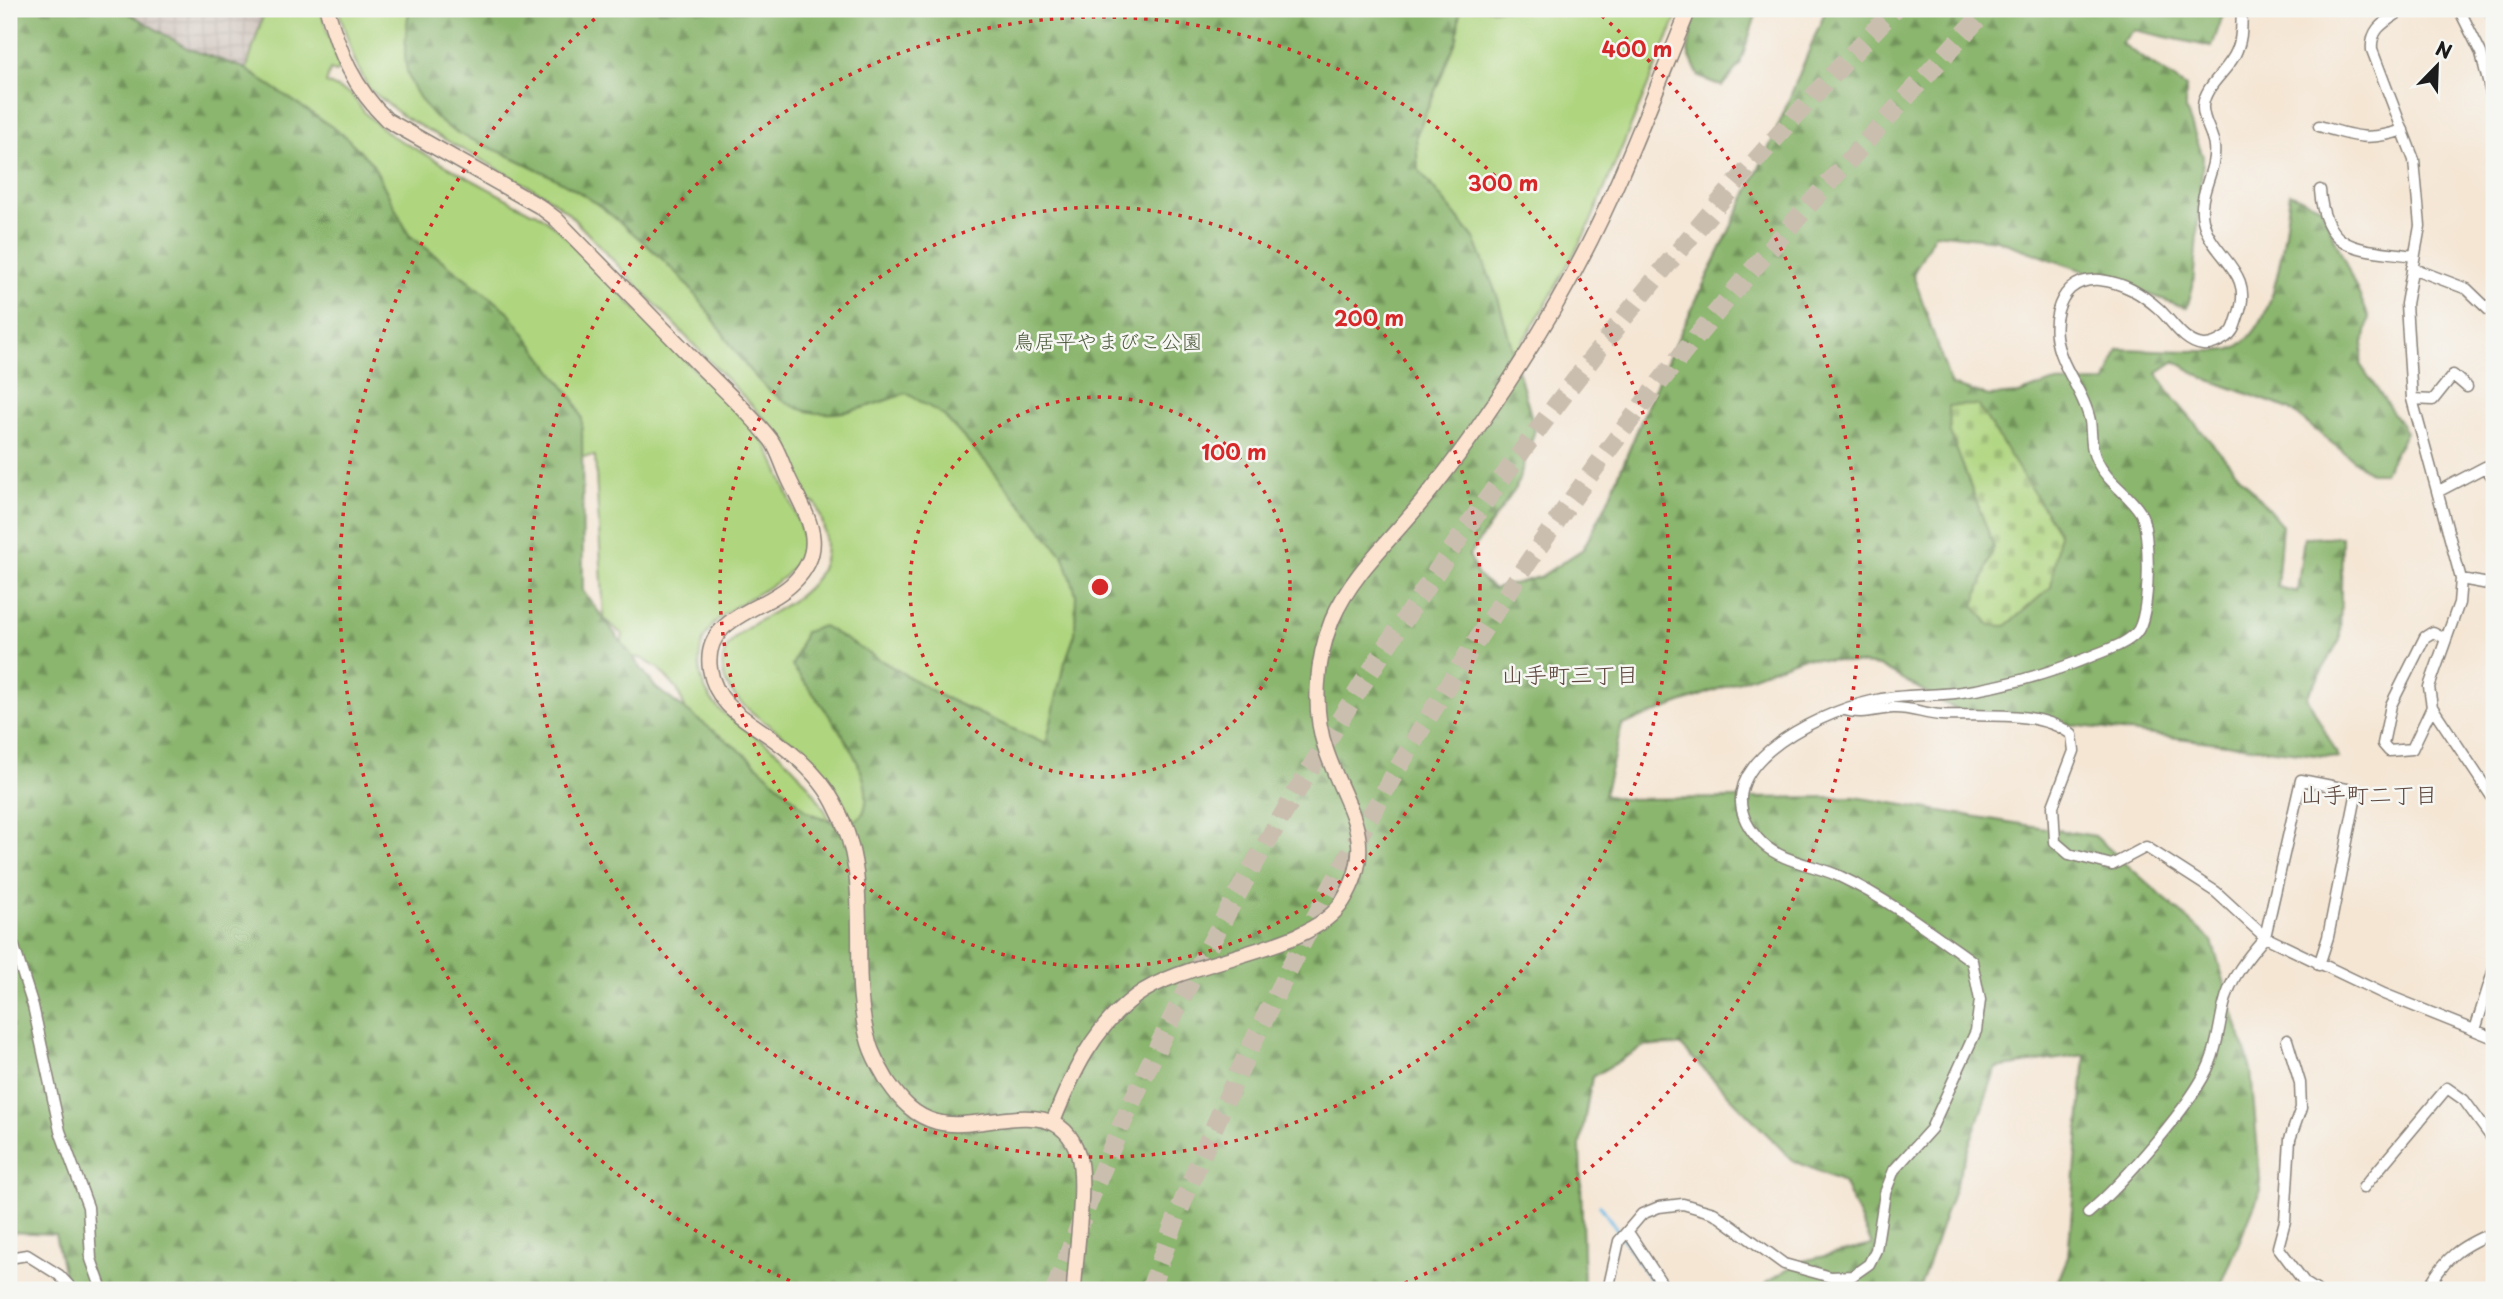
<svg xmlns="http://www.w3.org/2000/svg" width="2503" height="1299" viewBox="0 0 2503 1299" font-family="'Playpen Sans','Klee One',sans-serif">
	<style>
		.industrial { fill: url(#industrial-grid) }
		.green { fill: #afd57f; stroke: #66784e; stroke-width: 2 }
		.forest { fill: url(#forest-firs); stroke: #546945; stroke-width: 2; fill-rule: evenodd }
		.cemetery { fill: url(#cemetery-stones); stroke: #66784e; stroke-width: 2 }
		.lines { fill: none; stroke-linecap: round; stroke-linejoin: round }
		.stream { stroke: #6db9e7; stroke-width: 3.5 }
		.highway-tunnel { stroke: #cabeaf; stroke-width: 19; stroke-dasharray: 19 10; stroke-linecap: butt }
		.street-casing { stroke: #888178; stroke-width: 13 }
		.secondary-casing { stroke: #888178; stroke-width: 17 }
		.street { stroke: #fff; stroke-width: 10 }
		.secondary { stroke: #fde4d1; stroke-width: 14 }
		.ring { fill: none; stroke: #d62828; stroke-width: 3.5; stroke-dasharray: 3.5 7 }
		.labels { text-anchor: middle; stroke-width: 5; stroke-linejoin: round; paint-order: stroke }
		.park-label { font-size: 21px; fill: #4f5d3f; stroke: #f6f6f2 }
		.neighbourhood-label { font-size: 23px; fill: #5d473e; stroke: #f6f6f2 }
		.centre { fill: #d62828; stroke: #f6f6f2; stroke-width: 3.5 }
		.ring-label { font-size: 21px; text-anchor: middle; font-weight: bold; fill: #d62828; stroke: #f6f6f2; stroke-width: 5; stroke-linejoin: round; paint-order: stroke }
	</style>
	<defs>
		<pattern id="industrial-grid" width="8" height="8" patternUnits="userSpaceOnUse" patternTransform="scale(1.75)"><rect width="8" height="8" fill="#cec1ba"/><path d="M0 4h8M4 0v8" fill="none" stroke="#b0a59f"/></pattern>
		<pattern id="forest-firs" width="22" height="20" patternUnits="userSpaceOnUse" patternTransform="scale(1.75)"><rect width="22" height="20" fill="#8bb66e"/><path d="M5 1l3.5 6h-7zM16 11l3.5 6h-7z" fill="#71935a"/></pattern>
		<pattern id="cemetery-stones" width="16" height="16" patternUnits="userSpaceOnUse" patternTransform="scale(1.75)"><rect width="16" height="16" fill="#afd57f"/><path d="M2 7V4a2 2 0 0 1 4 0v3zM10 15v-3a2 2 0 0 1 4 0v3z" fill="#96b66d"/></pattern>
	</defs>
	<rect width="100%" height="100%" fill="#f6f6f2"/>
	<filter id="ink" filterUnits="userSpaceOnUse"><feTurbulence type="fractalNoise" baseFrequency=".0143" numOctaves="2"/><feDisplacementMap in="SourceGraphic" scale="14" xChannelSelector="R" yChannelSelector="G"/><feConvolveMatrix kernelMatrix="1 2 1 2 8 2 1 2 1" color-interpolation-filters="sRGB"/></filter>
	<filter id="wash" filterUnits="userSpaceOnUse"><feTurbulence type="fractalNoise" baseFrequency=".00686" numOctaves="4" result="noise"/><feDisplacementMap in="SourceGraphic" scale="28" xChannelSelector="R" yChannelSelector="G"/><feGaussianBlur stdDeviation="1.57" result="paint"/><feColorMatrix in="noise" values="0 0 0 0 0 0 0 0 0 0 0 0 0 0 0 0 0 1.4 0 .05"/><feComposite in="paint" operator="in"/></filter>
	<g filter="url(#wash)">
		<rect width="100%" height="100%" fill="#f5e6d4"/>
		<path class="industrial" d="M 73,9 L 265,9 L 244,77 Z"/>
		<path class="green" d="M 9,9 L 73,9 L 244,77 L 265,9 L 320,9 L 340,69 L 336,72 L 330,70 L 326,83 L 351,94 L 366,114 L 390,135 L 531,212 L 536,212 L 559,230 C 606,278 653,327 700,375 C 720,396 746,416 763,440 C 771,451 802,526 803,538 C 803,554 793,570 781,579 C 746,605 693,616 700,671 C 706,717 753,728 782,756 C 806,778 823,804 837,833 L 696,735 L 677,689 L 659,669 L 641,658 L 619,657 L 623,635 L 604,619 L 595,456 L 467,463 L 9,96 Z
			M 338,9 L 1680,9 L 1589,226 L 1548,301 L 1485,402 L 1325,615 L 861,837 C 848,811 834,781 814,760 C 789,734 729,708 723,673 C 710,605 866,620 816,504 L 807,500 L 781,446 L 783,438 L 567,212 L 545,195 L 404,117 L 368,88 L 354,59 Z"/>
		<path class="forest" d="M 22,9 L 122,9 L 189,49 L 244,68 L 344,135 L 372,163 L 409,235 L 508,311 L 574,400 L 582,418 L 583,591 L 656,688 L 746,755 L 809,813 L 847,827 C 852,823 860,819 863,813 C 882,773 815,697 792,666 L 805,632 L 823,626 L 943,697 L 1046,744 L 1063,668 L 1075,634 L 1076,594 L 1064,557 L 993,470 L 943,415 L 906,393 C 871,406 825,425 789,404 C 744,379 725,330 694,293 C 669,262 635,235 605,210 C 575,187 538,169 503,153 C 482,144 450,133 434,116 C 399,78 403,57 409,9 L 1460,9 L 1457,39 L 1416,136 L 1418,169 L 1474,238 L 1498,298 L 1535,430 L 1516,488 L 1469,555 L 1478,576 L 1494,589 L 1540,577 L 1583,549 L 1606,505 L 1659,378 L 1772,141 L 1826,9 L 2225,9 L 2212,47 L 2134,30 L 2121,43 L 2186,87 L 2186,110 L 2203,157 L 2193,286 L 2187,308 L 1997,240 L 1935,233 L 1913,274 L 1951,385 L 1989,396 L 2019,394 L 2049,383 L 2106,382 L 2118,349 C 2141,349 2216,354 2232,349 C 2278,332 2284,235 2290,193 L 2321,207 L 2369,317 L 2360,364 L 2406,432 L 2384,473 L 2370,473 L 2289,409 L 2204,378 L 2175,361 L 2157,373 L 2174,399 L 2282,525 L 2277,587 L 2297,592 L 2304,537 L 2342,537 L 2340,640 L 2307,697 L 2339,758 L 1959,711 L 1879,666 L 1804,657 L 1622,725 L 1604,795 L 1621,799 L 1855,797 L 2095,836 L 2212,941 L 2251,1070 L 2261,1190 L 2219,1290 L 2054,1290 L 2068,1257 L 2085,1055 L 1996,1068 L 1919,1290 L 1768,1290 L 1766,1283 L 1799,1262 L 1872,1245 L 1843,1182 L 1792,1160 L 1680,1045 L 1645,1046 L 1592,1077 L 1580,1145 L 1584,1290 L 67,1290 L 55,1234 L 9,1232 L 9,19 ZM 1950,432 L 2050,587 L 1974,607 L 1994,547 Z
			M 1695,9 L 1758,9 L 1740,64 L 1722,86 L 1699,77 L 1688,52 Z"/>
		<path class="cemetery" d="M 1978,405 L 2059,533 L 2051,587 L 2006,626 L 1990,625 L 1974,606 L 1994,547 L 1950,432 L 1949,406 Z"/>
		<g class="lines">
			<path class="stream" d="M 2481,9 L 2494,22
				M 1600,1205 L 1658,1290"/>
		</g>
	</g>
	<g filter="url(#ink)">
		<g class="lines">
			<path class="highway-tunnel" d="M 1055,1290 C 1121,1107 1209,936 1310,769 C 1475,494 1673,240 1895,9
				M 1150,1290 C 1188,1180 1236,1074 1288,971 C 1392,763 1517,565 1660,382 C 1762,252 1876,131 1987,9"/>
			<defs>
				<path id="street" d="M 2404,9 C 2387,21 2370,27 2372,50 L 2414,160 L 2420,226 L 2406,304 L 2412,399 L 2461,579 L 2459,603 L 2429,687 L 2432,707 L 2494,800
					M 2459,9 L 2481,53 L 2494,106
					M 2319,126 C 2353,136 2368,142 2403,130
					M 2320,190 C 2325,255 2361,248 2414,256
					M 2412,268 L 2467,289 L 2494,315
					M 2412,399 L 2433,400 L 2453,375 L 2467,387
					M 2439,491 L 2485,467 L 2494,479
					M 2461,579 L 2494,585
					M 2432,707 L 2412,749 L 2389,751 L 2383,744 L 2391,705 L 2425,637 L 2433,632 L 2445,638
					M 1845,710 C 1862,715 1876,709 1893,708 C 1909,707 1925,714 1941,715 C 1979,717 2041,709 2072,735 L 2074,751 L 2053,806 L 2055,842 L 2069,854 L 2112,865 L 2146,847 L 2216,892 L 2265,937 L 2301,780 L 2357,791 L 2328,937 L 2319,965
					M 9,931 L 33,1006 L 60,1131 L 88,1207 L 91,1259 L 102,1290
					M 2475,1030 L 2494,969
					M 2287,1040 L 2300,1083 L 2301,1108 L 2290,1139 L 2285,1221 L 2278,1247 L 2305,1283 L 2316,1290
					M 2363,1188 L 2447,1088 L 2464,1100 L 2494,1141
					M 2088,1213 C 2121,1185 2194,1103 2210,1063 C 2218,1044 2219,1025 2224,1005 C 2230,978 2247,958 2265,937 L 2384,994 L 2494,1038
					M 1628,1232 L 1666,1290
					M 9,1258 L 27,1255 L 59,1275 L 73,1290
					M 1608,1290 L 1619,1241 L 1642,1214 L 1659,1207 L 1683,1204 L 1714,1213 L 1784,1264 L 1831,1277 L 1852,1276 L 1869,1264 L 1876,1250 L 1885,1193 L 1894,1170 L 1931,1129 L 1976,1031 L 1980,1000 L 1972,961 C 1930,931 1886,898 1839,876 C 1815,865 1782,862 1762,843 C 1692,773 1814,714 1872,701 C 1900,694 1928,696 1955,693 C 2002,687 2048,674 2092,656 C 2106,650 2125,645 2136,633 C 2151,618 2151,529 2140,512 C 2128,493 2107,482 2097,461 C 2090,449 2092,434 2090,421 C 2084,391 2059,366 2056,336 C 2054,320 2058,301 2070,289 C 2079,281 2088,279 2100,280 C 2124,283 2141,293 2159,309 C 2172,321 2184,343 2203,345 C 2211,346 2220,341 2226,337 C 2234,332 2235,325 2238,316 C 2256,270 2211,258 2203,220 C 2197,194 2217,171 2214,146 C 2213,133 2202,120 2203,106 C 2205,84 2230,70 2237,50 C 2243,37 2241,22 2242,9
					M 2427,1290 C 2446,1256 2459,1247 2494,1232"/>
				<path id="secondary" d="M 327,9 C 339,52 354,88 387,120 L 539,206 L 555,218 C 602,266 649,314 696,362 C 721,387 749,412 771,440 C 779,451 783,467 789,479 C 807,517 830,547 793,583 C 765,611 702,616 710,669 C 716,707 748,720 776,741 C 798,757 821,778 834,803 C 877,880 846,966 869,1043 C 873,1057 881,1070 888,1082 C 901,1101 914,1116 937,1122 C 982,1134 1058,1089 1078,1154 C 1087,1182 1075,1257 1074,1290
					M 1053,1122 C 1072,1074 1093,1028 1136,996 C 1188,957 1311,953 1343,901 C 1380,841 1345,807 1326,750 C 1312,710 1316,660 1332,620 C 1352,573 1393,538 1425,498 C 1445,473 1465,447 1483,420 C 1535,345 1584,261 1620,177 C 1644,122 1666,65 1689,9"/>
			</defs>
			<use href="#street" class="street-casing"/>
			<use href="#secondary" class="secondary-casing"/>
			<use href="#street" class="street"/>
			<use href="#secondary" class="secondary"/>
		</g>
	</g>
	<g class="ring">
		<circle cx="1100" cy="587" r="190"/>
		<circle cx="1100" cy="587" r="380"/>
		<circle cx="1100" cy="587" r="570"/>
		<path d="M809 1289A760 760 0 0 1 606 9M1594 9A760 760 0 0 1 1391 1289"/>
	</g>
	<g class="labels">
		<g class="park-label">
			<text x="1108" y="349">鳥居平やまびこ公園</text>
		</g>
		<g class="neighbourhood-label">
			<text x="1570" y="683">山手町三丁目</text>
			<text x="2369" y="803">山手町二丁目</text>
		</g>
	</g>
	<circle cx="1100" cy="587" r="10" class="centre"/>
	<g class="ring-label">
		<text x="1637" y="57">400 m</text>
		<text x="1503" y="191">300 m</text>
		<text x="1369" y="326">200 m</text>
		<text x="1234" y="460">100 m</text>
	</g>
	<rect width="2503" height="1299" fill="none" stroke="#f6f6f2" stroke-width="35"/>
	<g transform="translate(2437 66) rotate(23)" stroke="#f6f6f2" stroke-width="5" paint-order="stroke">
	<path d="M0-5L12 26L0 18L-12 26Z" fill="#1c1c1c"/>
	<text y="-10" font-size="19" font-weight="bold" text-anchor="middle" fill="#1c1c1c">N</text>
	</g>
</svg>
